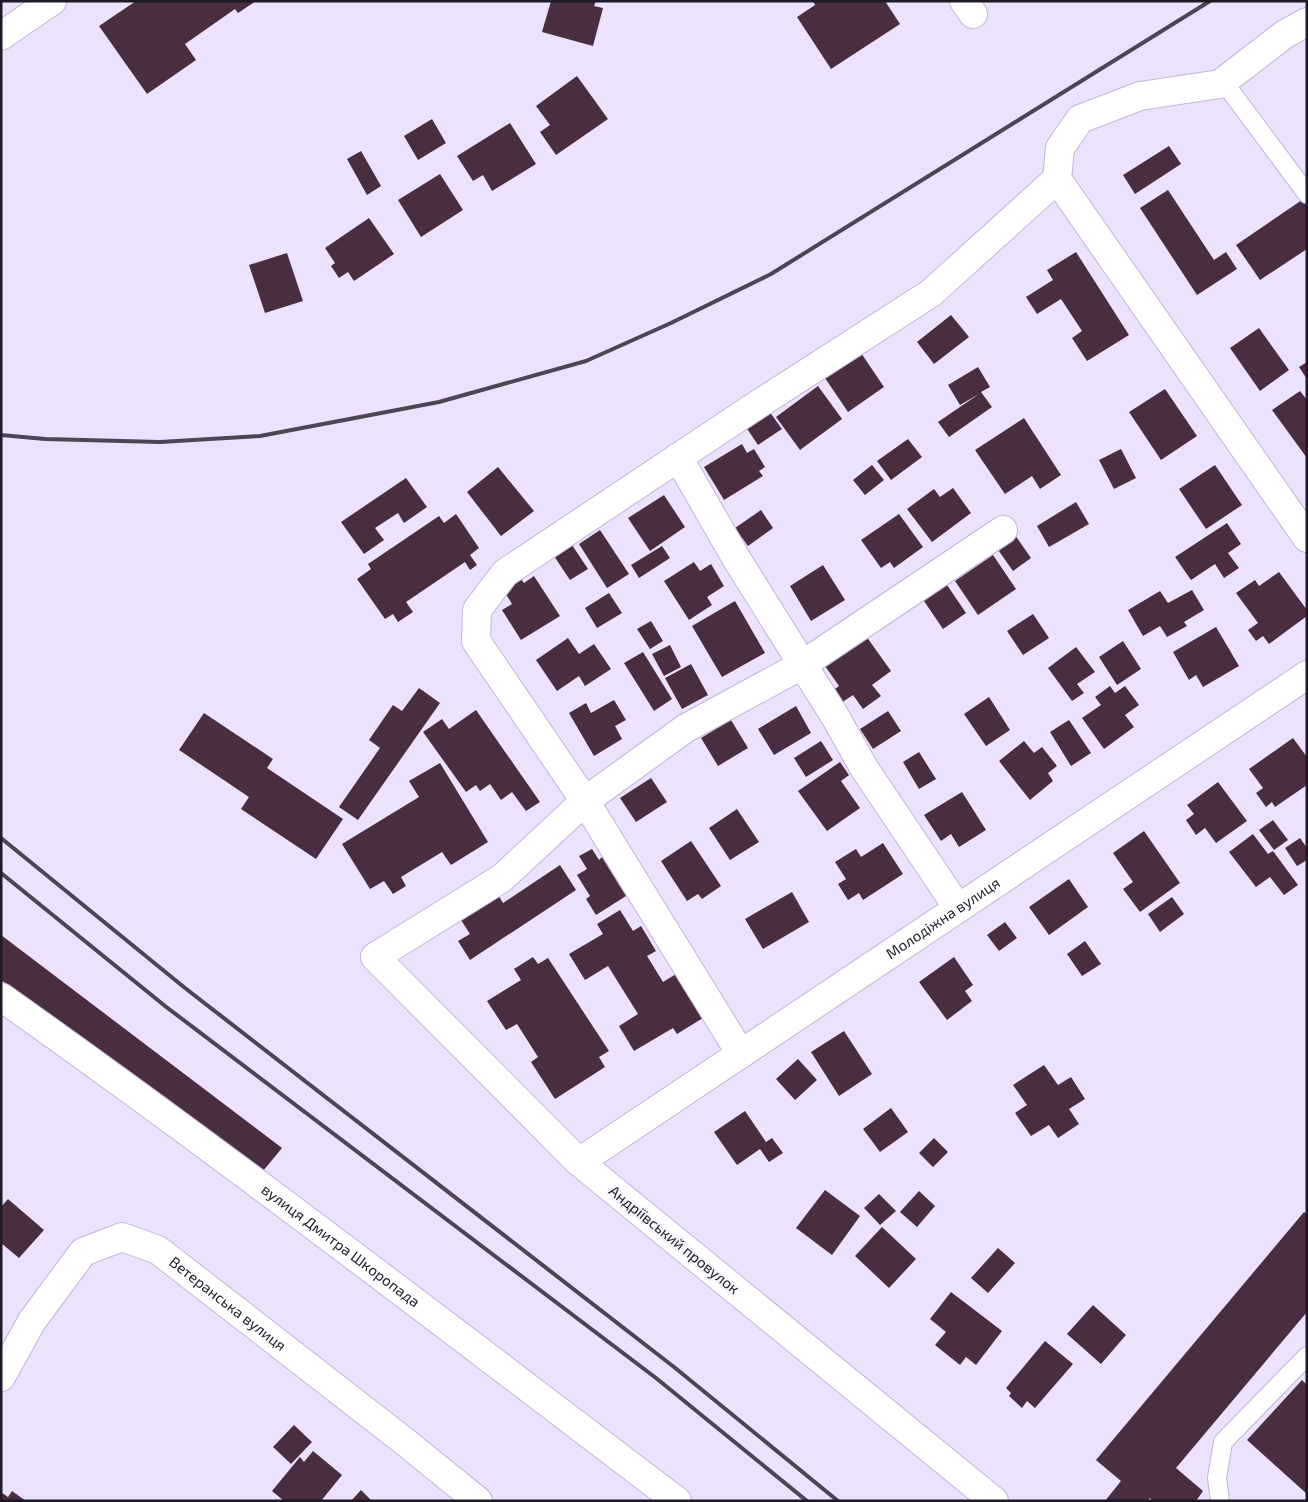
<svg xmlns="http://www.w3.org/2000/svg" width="1308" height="1502" viewBox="0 0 1308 1502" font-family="'Exo 2',sans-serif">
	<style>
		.building { fill: #492d40 }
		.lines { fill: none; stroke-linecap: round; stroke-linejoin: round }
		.service-casing { stroke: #c1b4d7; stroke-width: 20 }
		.minor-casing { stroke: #c1b4d7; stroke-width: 30 }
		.service { stroke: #fff; stroke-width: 18 }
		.minor { stroke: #fff; stroke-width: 28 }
		.rail { stroke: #4b4555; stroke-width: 4 }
		.labels { text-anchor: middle; stroke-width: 5; stroke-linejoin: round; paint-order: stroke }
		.street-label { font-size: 15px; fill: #1e1926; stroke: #f6f3fa }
	</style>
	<rect width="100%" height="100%" fill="#ece2fe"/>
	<path class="building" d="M 136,1 L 256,1 L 238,13 L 235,9 L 185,44 L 196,60 L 147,94 L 99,26 Z
		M 551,1 L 596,1 L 594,6 L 603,8 L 593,46 L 542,32 Z
		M 813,1 L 885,1 L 900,24 L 831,69 L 797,17 L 815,5 Z
		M 577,76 L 608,119 L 556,155 L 540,132 L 550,125 L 536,106 Z
		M 432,119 L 446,143 L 418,160 L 404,136 Z
		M 510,123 L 536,164 L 492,191 L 483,175 L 473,181 L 457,156 Z
		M 1169,146 L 1181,164 L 1135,194 L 1123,175 Z
		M 361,151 L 381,186 L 367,195 L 347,159 Z
		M 440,174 L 463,210 L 421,237 L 398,200 Z
		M 1168,190 L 1214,260 L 1226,252 L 1237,269 L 1197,295 L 1140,208 Z
		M 1302,200 L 1307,206 L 1307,249 L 1260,280 L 1236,245 Z
		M 369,218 L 394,254 L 354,281 L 348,272 L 339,278 L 331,266 L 335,263 L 325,248 Z
		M 1076,252 L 1129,335 L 1087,361 L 1072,338 L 1082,331 L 1061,299 L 1037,314 L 1026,297 L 1053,280 L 1047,270 Z
		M 287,253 L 303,301 L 265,313 L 249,265 Z
		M 951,315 L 969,337 L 934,364 L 917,342 Z
		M 1259,328 L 1289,370 L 1260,391 L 1230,348 Z
		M 861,353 L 884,387 L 848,412 L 825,378 Z
		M 1307,362 L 1307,379 L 1299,367 Z
		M 978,367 L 990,387 L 981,392 L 992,407 L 949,437 L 938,422 L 979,394 L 960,405 L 948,385 Z
		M 818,386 L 842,419 L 800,450 L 776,417 Z
		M 1165,389 L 1197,436 L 1161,460 L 1129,412 Z
		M 1300,391 L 1307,400 L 1307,458 L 1272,410 Z
		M 769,411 L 782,429 L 758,445 L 746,427 Z
		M 1024,418 L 1061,475 L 1040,489 L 1032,476 L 1005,494 L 975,450 Z
		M 908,439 L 922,457 L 891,480 L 877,461 Z
		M 742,444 L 747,453 L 754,449 L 765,467 L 759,471 L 763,476 L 724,500 L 704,467 Z
		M 1121,449 L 1136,478 L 1114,489 L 1099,460 Z
		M 872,465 L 884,480 L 865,495 L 853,480 Z
		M 1215,465 L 1242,505 L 1206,529 L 1179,489 Z
		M 498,467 L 534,511 L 501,536 L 467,492 Z
		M 406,478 L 427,507 L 404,523 L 398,513 L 375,528 L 384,540 L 364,554 L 341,522 Z
		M 953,488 L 971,513 L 932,542 L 907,509 L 934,489 L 940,497 Z
		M 664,495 L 685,527 L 650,551 L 628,518 Z
		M 1076,502 L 1089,524 L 1049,547 L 1037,526 Z
		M 761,510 L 773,528 L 748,546 L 735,528 Z
		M 456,514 L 479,548 L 470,555 L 477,565 L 470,570 L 465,562 L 406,602 L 413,612 L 398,622 L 393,614 L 385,619 L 357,579 L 371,569 L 368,564 L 439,516 L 444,523 Z
		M 899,514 L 923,547 L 894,568 L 890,562 L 881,568 L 861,540 Z
		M 1227,523 L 1241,544 L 1228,553 L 1239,568 L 1224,578 L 1215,564 L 1191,580 L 1175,557 Z
		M 600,530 L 629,574 L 607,588 L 579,544 Z
		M 1015,535 L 1031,558 L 1013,571 L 996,547 Z
		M 572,545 L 588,569 L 570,580 L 554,556 Z
		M 662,546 L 670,558 L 639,578 L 631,565 Z
		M 993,555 L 1016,589 L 978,615 L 955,581 Z
		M 694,562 L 700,571 L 711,564 L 724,586 L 707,597 L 712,605 L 689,620 L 664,581 Z
		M 823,565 L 845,600 L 811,621 L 790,586 Z
		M 1279,572 L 1307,610 L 1307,616 L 1269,644 L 1263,636 L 1256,641 L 1248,630 L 1258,623 L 1236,593 L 1255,580 L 1259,586 Z
		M 534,576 L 560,616 L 521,640 L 502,610 L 512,604 L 503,589 L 520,578 L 524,583 Z
		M 947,585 L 966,613 L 943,629 L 924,601 Z
		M 1192,590 L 1204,610 L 1184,622 L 1187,626 L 1167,637 L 1160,626 L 1143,636 L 1128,610 L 1160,591 L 1168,603 Z
		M 609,593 L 622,613 L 597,628 L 585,608 Z
		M 735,601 L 765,653 L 722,677 L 692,626 Z
		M 1033,614 L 1049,638 L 1023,655 L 1007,631 Z
		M 651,621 L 663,641 L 650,649 L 637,629 Z
		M 1216,627 L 1239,666 L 1203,687 L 1196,675 L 1189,680 L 1173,652 Z
		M 866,636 L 891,671 L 872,685 L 881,696 L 863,709 L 853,695 L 841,703 L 832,691 L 839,686 L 825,666 Z
		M 568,638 L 579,654 L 594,644 L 611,669 L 585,686 L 579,676 L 557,691 L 536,660 Z
		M 1123,641 L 1141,669 L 1117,685 L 1099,657 Z
		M 670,645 L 681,667 L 664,676 L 652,654 Z
		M 1076,647 L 1095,672 L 1077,684 L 1084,693 L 1072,701 L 1048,668 Z
		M 643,652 L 672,699 L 654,711 L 624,663 Z
		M 691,664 L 708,695 L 682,709 L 665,678 Z
		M 1110,686 L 1115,693 L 1125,686 L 1139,705 L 1125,715 L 1134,727 L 1104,749 L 1082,718 L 1101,705 L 1095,697 Z
		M 419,688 L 440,703 L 358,820 L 339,807 L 380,748 L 369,740 L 393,705 L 402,711 Z
		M 989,697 L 1010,730 L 986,746 L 964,714 Z
		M 614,700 L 626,720 L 615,726 L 622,739 L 594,756 L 569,713 L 586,703 L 591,713 Z
		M 796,706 L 811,733 L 774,755 L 758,729 Z
		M 476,710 L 540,802 L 526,811 L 512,792 L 501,800 L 490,784 L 480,791 L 476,785 L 466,792 L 423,732 L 442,719 L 449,729 Z
		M 888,711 L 901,731 L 873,749 L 860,729 Z
		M 204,713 L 273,759 L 267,768 L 343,819 L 316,859 L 241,809 L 249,797 L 179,750 Z
		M 731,720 L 748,748 L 718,766 L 701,738 Z
		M 1069,720 L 1091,753 L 1071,766 L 1050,732 Z
		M 1293,738 L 1307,757 L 1307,785 L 1275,807 L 1272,802 L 1266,807 L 1256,793 L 1263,788 L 1249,769 Z
		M 821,741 L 833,760 L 806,777 L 794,758 Z
		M 1024,741 L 1034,753 L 1042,747 L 1057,766 L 1048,773 L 1053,781 L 1030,800 L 999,761 Z
		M 919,752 L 936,779 L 919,789 L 903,762 Z
		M 840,762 L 849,775 L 841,781 L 860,808 L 827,831 L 798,791 Z
		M 440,763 L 488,842 L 451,865 L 442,852 L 401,877 L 406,886 L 393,894 L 384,881 L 370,889 L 342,844 L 419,797 L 409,781 Z
		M 651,778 L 667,802 L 636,822 L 620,798 Z
		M 1218,782 L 1247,821 L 1216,843 L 1205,828 L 1196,835 L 1186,820 L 1194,814 L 1187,805 Z
		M 962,792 L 986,830 L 959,847 L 951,834 L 941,841 L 924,815 Z
		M 737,809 L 759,842 L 730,860 L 709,828 Z
		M 1273,820 L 1288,840 L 1274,850 L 1259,830 Z
		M 1144,831 L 1180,883 L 1140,912 L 1123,889 L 1133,882 L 1113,853 Z
		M 1253,834 L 1268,854 L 1273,851 L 1298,885 L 1284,895 L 1270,877 L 1256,887 L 1229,852 Z
		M 1300,838 L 1307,848 L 1307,860 L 1297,866 L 1285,848 Z
		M 691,841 L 721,886 L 702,899 L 698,894 L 687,901 L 661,861 Z
		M 883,843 L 903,874 L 863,900 L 859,893 L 848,900 L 838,884 L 846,879 L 835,862 L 856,849 L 861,857 Z
		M 592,849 L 599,860 L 602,857 L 626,896 L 596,915 L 586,899 L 590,896 L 577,875 L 587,869 L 579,856 Z
		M 560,865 L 576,890 L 470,960 L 458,941 L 470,934 L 461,920 L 498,895 L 503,903 Z
		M 1069,879 L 1088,907 L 1049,935 L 1029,907 Z
		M 792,892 L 809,922 L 763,949 L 745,919 Z
		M 1172,897 L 1184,914 L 1160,932 L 1148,914 Z
		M 620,910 L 633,931 L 641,926 L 656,951 L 647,956 L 663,982 L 676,974 L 703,1018 L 677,1034 L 673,1028 L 634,1051 L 619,1026 L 638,1014 L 608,966 L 585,980 L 569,954 L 603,934 L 597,924 Z
		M 1005,922 L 1017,938 L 999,951 L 987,935 Z
		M 1,935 L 282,1148 L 263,1171 L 1,980 Z
		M 1085,941 L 1101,964 L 1082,976 L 1067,954 Z
		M 533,957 L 538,964 L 548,958 L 609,1051 L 599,1057 L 605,1067 L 555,1099 L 531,1062 L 538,1057 L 517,1024 L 506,1030 L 487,1001 L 521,980 L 514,969 Z
		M 954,957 L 973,985 L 965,991 L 972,1001 L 947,1020 L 919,982 Z
		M 844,1031 L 872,1074 L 839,1096 L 811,1052 Z
		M 798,1059 L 817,1080 L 795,1100 L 776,1079 Z
		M 1044,1065 L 1058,1085 L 1071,1077 L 1085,1099 L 1069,1109 L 1079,1124 L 1058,1138 L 1049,1125 L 1031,1136 L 1015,1113 L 1027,1105 L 1013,1085 Z
		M 891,1108 L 908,1132 L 880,1152 L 863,1129 Z
		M 745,1111 L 766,1142 L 772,1138 L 783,1153 L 769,1162 L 760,1149 L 737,1165 L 714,1132 Z
		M 934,1138 L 948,1152 L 933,1167 L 919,1153 Z
		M 825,1190 L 860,1216 L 832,1255 L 796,1228 Z
		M 919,1191 L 935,1206 L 917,1227 L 900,1212 Z
		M 879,1194 L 896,1211 L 880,1225 L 864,1208 Z
		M 8,1199 L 44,1230 L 19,1258 L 1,1243 L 1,1207 Z
		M 1304,1212 L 1307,1214 L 1307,1312 L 1176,1468 L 1203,1491 L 1196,1501 L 1152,1501 L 1150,1498 L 1148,1501 L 1105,1501 L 1121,1481 L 1096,1460 Z
		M 882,1227 L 916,1259 L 889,1288 L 855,1256 Z
		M 998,1248 L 1015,1263 L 988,1293 L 971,1278 Z
		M 951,1292 L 1002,1331 L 976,1365 L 966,1357 L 960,1365 L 935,1345 L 946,1332 L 930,1319 Z
		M 1093,1305 L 1126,1335 L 1101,1364 L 1067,1334 Z
		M 1045,1341 L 1073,1364 L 1035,1408 L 1027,1401 L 1022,1408 L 1009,1396 L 1011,1393 L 1006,1388 Z
		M 1302,1380 L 1307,1385 L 1307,1494 L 1247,1440 Z
		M 294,1425 L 312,1442 L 291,1464 L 273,1447 Z
		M 313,1451 L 342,1475 L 321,1501 L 284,1501 L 272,1491 L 300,1457 L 304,1462 Z
		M 361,1490 L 372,1501 L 351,1501 Z
		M 12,1491 L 26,1501 L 1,1501 L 1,1492 L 8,1497 Z"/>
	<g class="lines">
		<defs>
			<path id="service" d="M 1223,81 L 1307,194
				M 1220,1501 L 1217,1478 L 1223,1442 L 1307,1356"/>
			<g id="minor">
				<path d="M 964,1 L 973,14"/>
				<path d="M 1307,22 L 1285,34 L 1220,84 L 1140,96 L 1080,119 L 1060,148 L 1057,179 L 1307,538"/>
				<path d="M 1,36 L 52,1"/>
				<path d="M 678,457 L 736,558 L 836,718 L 864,768 L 958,908"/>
				<path id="s1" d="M 1,997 C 230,1159 453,1331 677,1501"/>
				<path d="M 741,1054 L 585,801 L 476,641 L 477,610 L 505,573 L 754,407 L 931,293 L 1057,179"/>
				<path id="s2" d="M 579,1162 L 1307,675"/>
				<path id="s3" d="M 1,1377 L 32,1321 L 83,1252 L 122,1237 L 158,1250 L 404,1441 L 478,1501"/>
				<path d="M 994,1501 L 579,1162 L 375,957 L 502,878 L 585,801 L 686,728 L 802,665 L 1003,530"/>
			</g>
		</defs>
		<use href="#service" class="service-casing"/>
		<use href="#minor" class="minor-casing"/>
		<use href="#service" class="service"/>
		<use href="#minor" class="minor"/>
		<path class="rail" d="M 1,435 L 45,439 L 160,442 L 260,436 L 439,402 L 586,361 L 671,323 L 771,274 L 1210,1
			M 1,838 L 185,988 L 674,1367 L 838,1501
			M 1,873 L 165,1006 L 656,1378 L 807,1501"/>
	</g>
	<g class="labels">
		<g class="street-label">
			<text dy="5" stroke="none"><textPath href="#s2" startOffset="438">Молодіжна вулиця</textPath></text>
			<text transform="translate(674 1240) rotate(39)" y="5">Андріївський провулок</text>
			<text dy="5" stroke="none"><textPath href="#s1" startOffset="421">вулиця Дмитра Шкоропада</textPath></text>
			<text dy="5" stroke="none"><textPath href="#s3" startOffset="318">Ветеранська вулиця</textPath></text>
		</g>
	</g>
	<rect width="1308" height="1502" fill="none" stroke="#1e1926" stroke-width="5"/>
</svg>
